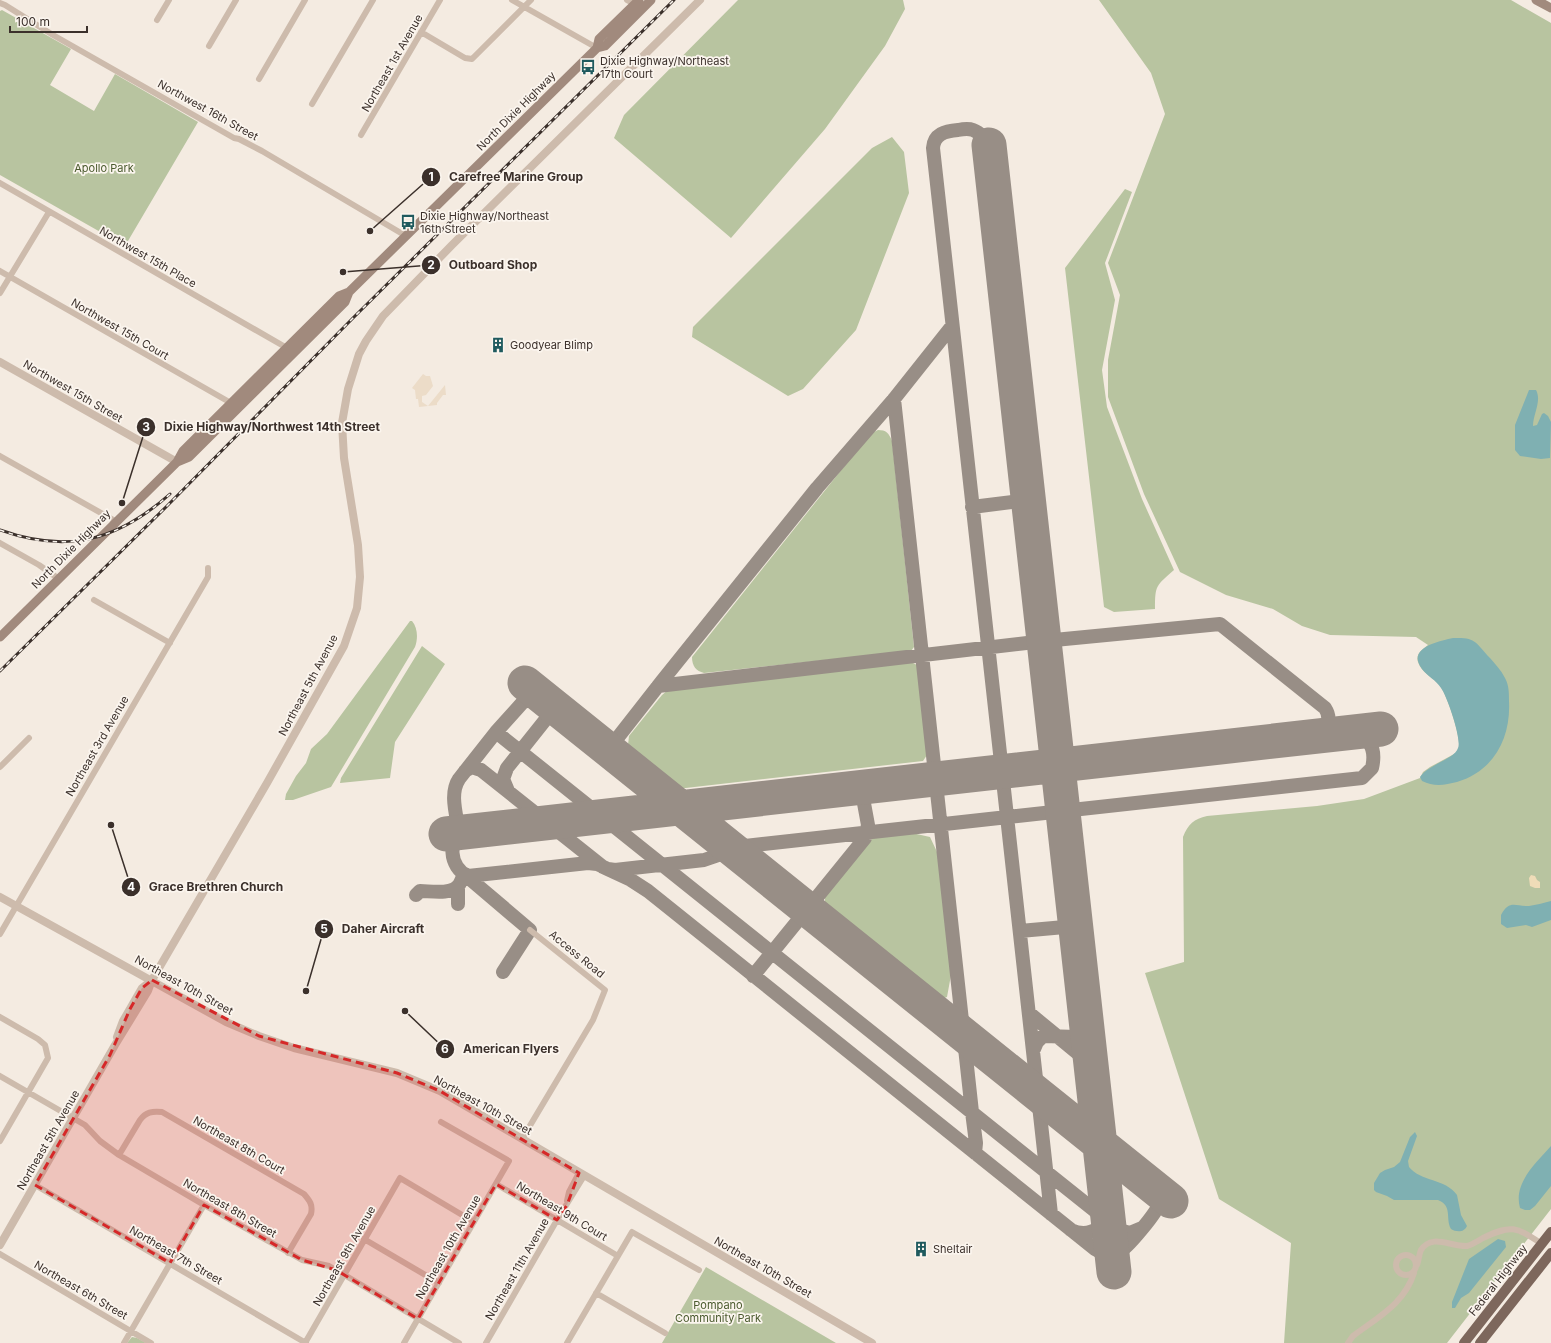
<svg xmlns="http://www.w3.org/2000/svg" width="1551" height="1343" viewBox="0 0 1551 1343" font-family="Inter,sans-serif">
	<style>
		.green { fill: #b8c4a0 }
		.sand { fill: #efdcb8 }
		.plaza { fill: #ecdcc8 }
		.water { fill: #7fb0b2 }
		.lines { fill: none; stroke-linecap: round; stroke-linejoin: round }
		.taxiway { stroke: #988e86; stroke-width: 14 }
		.runway { stroke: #988e86; stroke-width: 35 }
		.minor { stroke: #cdbbac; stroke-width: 6 }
		.tertiary { stroke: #cdbbac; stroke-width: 8 }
		.secondary { stroke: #a18a7d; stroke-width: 9 }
		.primary { stroke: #7d675c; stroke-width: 10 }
		.rail-casing { stroke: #3b302b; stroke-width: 3 }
		.rail { stroke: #fbf5ee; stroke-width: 1.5; stroke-dasharray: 4.5; stroke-linecap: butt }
		.marked { fill: #d62828; fill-opacity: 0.2; stroke: #d62828; stroke-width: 3; stroke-dasharray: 8 5; stroke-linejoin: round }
		.labels { text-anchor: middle; stroke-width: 3.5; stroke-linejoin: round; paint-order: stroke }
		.poi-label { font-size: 11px; fill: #3b302b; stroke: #fbf5ee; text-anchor: start }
		.street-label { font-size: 11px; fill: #3b302b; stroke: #fbf5ee }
		.park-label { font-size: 11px; fill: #4a5a2e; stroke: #fbf5ee }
		.leader { fill: none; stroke: #3b302b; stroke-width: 1.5 }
		.callout-dot { fill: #3b302b; stroke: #fbf5ee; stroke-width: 1.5 }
		.mark-label { font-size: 12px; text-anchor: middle; font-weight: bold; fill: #fff }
		.callout-label { font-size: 12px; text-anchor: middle; font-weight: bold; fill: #3b302b; stroke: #fbf5ee; stroke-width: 3.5; stroke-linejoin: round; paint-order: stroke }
	</style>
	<rect width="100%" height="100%" fill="#f4ebe1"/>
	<path class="green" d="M 738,0 L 903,0 L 905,9 L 885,46 L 825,129 L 731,238 L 614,138 L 624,115 Z
		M 1099,0 L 1511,0 L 1551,23 L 1551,1209 L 1447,1343 L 1284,1343 L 1291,1243 L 1219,1199 L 1145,973 L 1184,962 L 1183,837 C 1188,824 1194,819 1207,816 L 1317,806 L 1364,799 L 1420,778 L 1423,772 L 1430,767 L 1456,753 C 1457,752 1459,747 1459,747 C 1461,737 1447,696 1441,687 C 1435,678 1421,673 1418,662 C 1415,654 1423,649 1428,645 L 1416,637 L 1330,635 L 1302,626 L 1273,609 L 1226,595 L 1180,572 L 1144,494 L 1108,397 L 1108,360 L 1120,295 L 1108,263 L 1165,114 L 1151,73 Z
		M 2,10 L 71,49 L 50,85 L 94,111 L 115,74 L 198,122 L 125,246 L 0,175 L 0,11 Z
		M 892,137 L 904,152 L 909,193 L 856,330 L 803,389 L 788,396 L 692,337 L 693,327 L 872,148 Z
		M 1125,189 L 1132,192 L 1105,263 L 1115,300 L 1102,370 L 1107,407 L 1142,499 L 1174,570 C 1156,586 1155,585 1155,609 L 1114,612 L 1104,607 L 1065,268 Z
		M 878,430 C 886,430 889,433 892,441 L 914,647 L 911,651 L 704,673 C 696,671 692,666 692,657 L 870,434 Z
		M 410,621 L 412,621 C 418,628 418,639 415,647 L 331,787 L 293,800 L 285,800 L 286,794 L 296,776 L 306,763 L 311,749 L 327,734 Z
		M 422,646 L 445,664 L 395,742 L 390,778 L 340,783 L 341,778 Z
		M 911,662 L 917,665 L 927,755 L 923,761 L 677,789 L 630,751 L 628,745 L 629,736 L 662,695 L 668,690 Z
		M 912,833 L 930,837 L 938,854 L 947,921 L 951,975 L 947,997 L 941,999 L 825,905 L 825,895 L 869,841 L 874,838 Z
		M 706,1267 L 836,1343 L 662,1343 Z
		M 132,1337 L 137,1338 L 146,1343 L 127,1343 Z"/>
	<path class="sand" d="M 1531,875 L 1535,876 L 1537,880 L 1540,882 L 1540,888 L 1535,888 L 1530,886 L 1529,878 Z"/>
	<path class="plaza" d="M 423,374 L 426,376 L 430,376 L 433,386 L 426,395 L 422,396 L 422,402 L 428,406 L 445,385 L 446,395 L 443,395 L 437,403 L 437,405 L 419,407 L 418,399 L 416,399 L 415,390 L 412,388 Z"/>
	<path class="water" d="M 1529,390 L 1536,390 C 1542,401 1533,414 1533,426 L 1537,425 L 1542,414 L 1544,413 L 1548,416 L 1551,422 L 1550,458 L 1541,459 L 1520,456 L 1515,450 L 1515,425 Z
		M 1453,638 C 1476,637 1475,642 1490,658 C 1495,664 1501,670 1505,678 C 1509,685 1509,693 1509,701 C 1511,738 1494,771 1457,782 C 1445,785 1434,787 1422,781 L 1420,777 C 1429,764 1455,759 1458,748 C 1462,739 1447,696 1441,688 C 1436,680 1427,676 1422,669 C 1406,648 1439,641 1453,638 Z
		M 1551,901 L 1551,920 L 1532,927 L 1526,925 L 1507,928 L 1501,924 L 1501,915 C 1510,899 1515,907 1529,906 C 1536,905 1543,903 1551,901 Z
		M 1415,1132 L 1417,1136 L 1408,1161 L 1409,1167 C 1421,1182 1445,1178 1457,1195 L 1461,1215 L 1467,1226 C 1464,1233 1456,1232 1451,1229 C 1445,1218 1453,1206 1438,1200 L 1394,1200 L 1387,1196 L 1376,1192 L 1374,1190 L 1374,1183 L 1380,1173 L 1385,1170 L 1394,1167 L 1400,1162 L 1410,1137 Z
		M 1551,1146 L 1551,1186 L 1535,1206 L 1530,1210 L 1525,1210 L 1520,1208 C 1513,1183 1536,1163 1551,1146 Z
		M 1498,1239 L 1505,1241 L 1506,1247 L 1469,1293 L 1461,1298 L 1455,1308 L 1452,1308 L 1452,1302 L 1469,1259 Z"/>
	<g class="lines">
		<path class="taxiway" d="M 989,145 C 985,139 981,133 973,130 C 968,128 963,129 958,130 C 945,131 934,134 933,148 L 1051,1214
			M 894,399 L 972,1112 L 976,1143 L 975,1153
			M 972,507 L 1028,500
			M 658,686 L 1044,641 L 1220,624 L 1325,708 C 1334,722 1323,734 1309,737
			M 496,732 L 1119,1230 L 1130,1233 L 1142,1228
			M 608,750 L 662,681 L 817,488 L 894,399 L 952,326
			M 465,771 L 472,767 L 481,770 L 603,867 L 631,880 L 648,891 L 1095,1249 C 1103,1254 1111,1256 1119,1252 C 1127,1249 1157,1212 1159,1204 C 1160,1198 1157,1191 1153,1187
			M 508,791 L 503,779 L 507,768 L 546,719 L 558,714 L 566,716
			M 467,831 C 446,837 449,868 468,876 L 588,863 L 597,864 L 608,869 L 615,870 L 704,860 L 745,846 L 1362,778 L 1372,768 C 1377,746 1368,734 1345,733
			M 459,832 C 457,816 449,794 459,779 L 496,732 L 523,702 L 535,699 L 543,701 L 552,705
			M 416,895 L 420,891 C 430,891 451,895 458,886 C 461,883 462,878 464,874 L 530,930 L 503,972
			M 458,904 L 458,886
			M 1020,931 L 1076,926
			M 753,976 L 865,838 L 868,825 L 861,787
			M 1029,1013 L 1091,1064
			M 1034,1049 L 1037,1042 L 1043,1036 L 1077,1037 L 1087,1023
			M 1071,1230 C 1086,1237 1097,1231 1108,1220"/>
		<path class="runway" d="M 989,145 L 1114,1272
			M 525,683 L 1171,1201
			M 446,834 L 1381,729"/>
		<path class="minor" d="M 512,0 L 597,48
			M 627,0 L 635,4
			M 0,3 L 5,5 L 53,35 L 234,138 L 239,139 L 262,151 L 406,236
			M 157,20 L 169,0
			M 421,32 L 465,58 L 472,59 L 531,0
			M 209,46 L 236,0
			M 259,79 L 305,0
			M 312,104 L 373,0
			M 361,135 L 440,0
			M 0,183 L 287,348
			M 0,271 L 231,403
			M 0,293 L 49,212
			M 0,456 L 117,522
			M 0,543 L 39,565 L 59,579
			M 94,600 L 170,643
			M 0,767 L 29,738
			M 0,934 L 208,577 L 208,568
			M 0,1017 L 38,1039 L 45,1045 L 48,1058 L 0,1141
			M 0,1076 L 85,1125 L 100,1141 L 119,1155 L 204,1205 L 302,1260 L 329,1266 L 336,1270 L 459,1343
			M 522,1139 L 593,1020 L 605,990 L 530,930
			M 119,1155 L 140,1120 C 146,1112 152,1111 162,1112 L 304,1194 C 310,1201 313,1205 311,1214 L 288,1253
			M 496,1184 L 618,1256
			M 35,1185 L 306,1343
			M 567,1201 L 569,1192 L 579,1173
			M 364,1239 L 439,1283
			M 0,1254 L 151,1343
			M1396 1265a10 10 0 1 1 20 0a10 10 0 1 1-20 0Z
			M 1417,1265 C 1419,1260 1419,1254 1421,1250 C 1432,1233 1451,1247 1467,1246 C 1472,1245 1478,1241 1483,1238 C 1512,1224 1516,1227 1542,1244
			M 596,1293 L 665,1333
			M 124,1343 L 204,1205
			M 305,1343 L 400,1178 L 474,1222
			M 404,1343 L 509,1161 L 441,1122
			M 486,1343 L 557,1220 L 584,1176
			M 567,1343 L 632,1232 L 699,1270
			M 1348,1343 L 1353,1336 C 1378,1317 1404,1304 1414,1273"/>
		<path class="tertiary" d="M 0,362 L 177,462
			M 0,897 L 226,1022 L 259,1036 L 294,1048 L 397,1073 L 440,1091 L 872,1343
			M 117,1037 L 123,1021 L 142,988 L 152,980
			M 0,1245 L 115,1045 L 148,991 L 152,980 L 267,783 L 344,646 L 357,608 L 360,577 L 358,545 L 344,458 L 342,423 L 348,389 L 359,354 L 366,341 L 383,316 L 452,245 L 700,0"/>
		<path class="secondary" d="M 1536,0 L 1551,8
			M 597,48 L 605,46 L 651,0
			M 177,462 L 189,457 L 345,302 L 349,292
			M 0,637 L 177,462 L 183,451 L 339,296 L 349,292 L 597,48 L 599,39 L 639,0"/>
		<path class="primary" d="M 1464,1343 L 1551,1232
			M 1480,1343 L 1551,1253"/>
		<defs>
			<path id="rail" d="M 0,530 C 67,554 117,541 170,494
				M 0,671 L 167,506 L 353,318 L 674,0"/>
		</defs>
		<use href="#rail" class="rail-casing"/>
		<use href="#rail" class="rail"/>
	</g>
	<path class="marked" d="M 152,980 L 259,1036 L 397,1073 L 440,1091 L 579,1173 L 567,1205 L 557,1220 L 496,1184 L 418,1319 L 336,1270 L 302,1260 L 204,1205 L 170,1263 L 35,1185 L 110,1055 L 130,1009 L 142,988 Z"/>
	<defs>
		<symbol id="bus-bare" viewBox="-9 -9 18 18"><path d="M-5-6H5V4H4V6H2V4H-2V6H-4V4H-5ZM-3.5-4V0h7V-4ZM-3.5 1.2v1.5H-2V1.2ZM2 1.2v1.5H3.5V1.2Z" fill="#1f5a5e" stroke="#fbf5ee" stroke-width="2.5" paint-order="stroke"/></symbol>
		<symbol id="building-bare" viewBox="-9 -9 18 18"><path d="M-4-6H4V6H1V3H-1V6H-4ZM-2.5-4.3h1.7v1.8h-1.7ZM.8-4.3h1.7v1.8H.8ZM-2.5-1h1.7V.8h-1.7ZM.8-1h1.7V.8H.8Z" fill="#1f5a5e" stroke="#fbf5ee" stroke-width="2.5" paint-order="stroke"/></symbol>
	</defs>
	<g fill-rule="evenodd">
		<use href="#bus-bare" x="577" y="56" width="22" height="22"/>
		<use href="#bus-bare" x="397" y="211" width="22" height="22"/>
		<use href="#building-bare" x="487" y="334" width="22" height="22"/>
		<use href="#building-bare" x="910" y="1238" width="22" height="22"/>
	</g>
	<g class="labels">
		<g class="poi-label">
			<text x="600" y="65">Dixie Highway/Northeast<tspan x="600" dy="13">17th Court</tspan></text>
			<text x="420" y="220">Dixie Highway/Northeast<tspan x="420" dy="13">16th Street</tspan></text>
			<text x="510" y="349">Goodyear Blimp</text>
			<text x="933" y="1253">Sheltair</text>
		</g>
		<g class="street-label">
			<text transform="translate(392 63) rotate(-60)" y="4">Northeast 1st Avenue</text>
			<text transform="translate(208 110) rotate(29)" y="4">Northwest 16th Street</text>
			<text transform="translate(516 111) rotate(-45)" y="4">North Dixie Highway</text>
			<text transform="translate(148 257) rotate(30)" y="4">Northwest 15th Place</text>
			<text transform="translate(120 329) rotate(30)" y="4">Northwest 15th Court</text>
			<text transform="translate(73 391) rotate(30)" y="4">Northwest 15th Street</text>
			<text transform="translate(71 549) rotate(-45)" y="4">North Dixie Highway</text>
			<text transform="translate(308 685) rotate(-62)" y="4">Northeast 5th Avenue</text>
			<text transform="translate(97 746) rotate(-60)" y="4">Northeast 3rd Avenue</text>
			<text transform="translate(577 954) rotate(39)" y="4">Access Road</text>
			<text transform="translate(184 985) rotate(29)" y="4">Northeast 10th Street</text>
			<text transform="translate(483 1105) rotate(29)" y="4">Northeast 10th Street</text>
			<text transform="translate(48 1140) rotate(-60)" y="4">Northeast 5th Avenue</text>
			<text transform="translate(239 1145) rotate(30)" y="4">Northeast 8th Court</text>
			<text transform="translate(230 1208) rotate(30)" y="4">Northeast 8th Street</text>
			<text transform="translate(562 1211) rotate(31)" y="4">Northeast 9th Court</text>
			<text transform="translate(448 1247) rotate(-60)" y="4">Northeast 10th Avenue</text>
			<text transform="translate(176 1255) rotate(30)" y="4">Northeast 7th Street</text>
			<text transform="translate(344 1256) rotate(-60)" y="4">Northeast 9th Avenue</text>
			<text transform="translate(763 1267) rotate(30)" y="4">Northeast 10th Street</text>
			<text transform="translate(517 1269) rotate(-60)" y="4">Northeast 11th Avenue</text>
			<text transform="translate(1498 1280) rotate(-52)" y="4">Federal Highway</text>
			<text transform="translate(81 1290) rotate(30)" y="4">Northeast 6th Street</text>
		</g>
		<g class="park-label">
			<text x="104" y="172">Apollo Park</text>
			<text x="718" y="1309">Pompano<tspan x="718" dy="13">Community Park</tspan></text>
		</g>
	</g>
	<path class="leader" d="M370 231L431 177M343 272L431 265M122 503L146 427M111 825L131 887M306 991L324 929M405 1011L445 1049"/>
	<g class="callout-dot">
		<circle cx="370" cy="231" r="4"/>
		<circle cx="343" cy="272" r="4"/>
		<circle cx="122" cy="503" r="4"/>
		<circle cx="111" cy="825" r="4"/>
		<circle cx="306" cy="991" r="4"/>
		<circle cx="405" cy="1011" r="4"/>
		<circle cx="431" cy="177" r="10"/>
		<circle cx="431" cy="265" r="10"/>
		<circle cx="146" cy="427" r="10"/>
		<circle cx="131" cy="887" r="10"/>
		<circle cx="324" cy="929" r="10"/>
		<circle cx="445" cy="1049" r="10"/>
	</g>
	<g class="mark-label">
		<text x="431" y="181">1</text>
		<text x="431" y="269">2</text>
		<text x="146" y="431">3</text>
		<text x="131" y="891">4</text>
		<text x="324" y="933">5</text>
		<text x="445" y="1053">6</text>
	</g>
	<g class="callout-label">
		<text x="516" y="181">Carefree Marine Group</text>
		<text x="493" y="269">Outboard Shop</text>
		<text x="272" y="431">Dixie Highway/Northwest 14th Street</text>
		<text x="216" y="891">Grace Brethren Church</text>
		<text x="383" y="933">Daher Aircraft</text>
		<text x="511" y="1053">American Flyers</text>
	</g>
	<path d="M10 26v6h77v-6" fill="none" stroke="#3b302b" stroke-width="2"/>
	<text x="16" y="26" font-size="12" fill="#3b302b" stroke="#fbf5ee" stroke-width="3" paint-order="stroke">100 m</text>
</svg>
